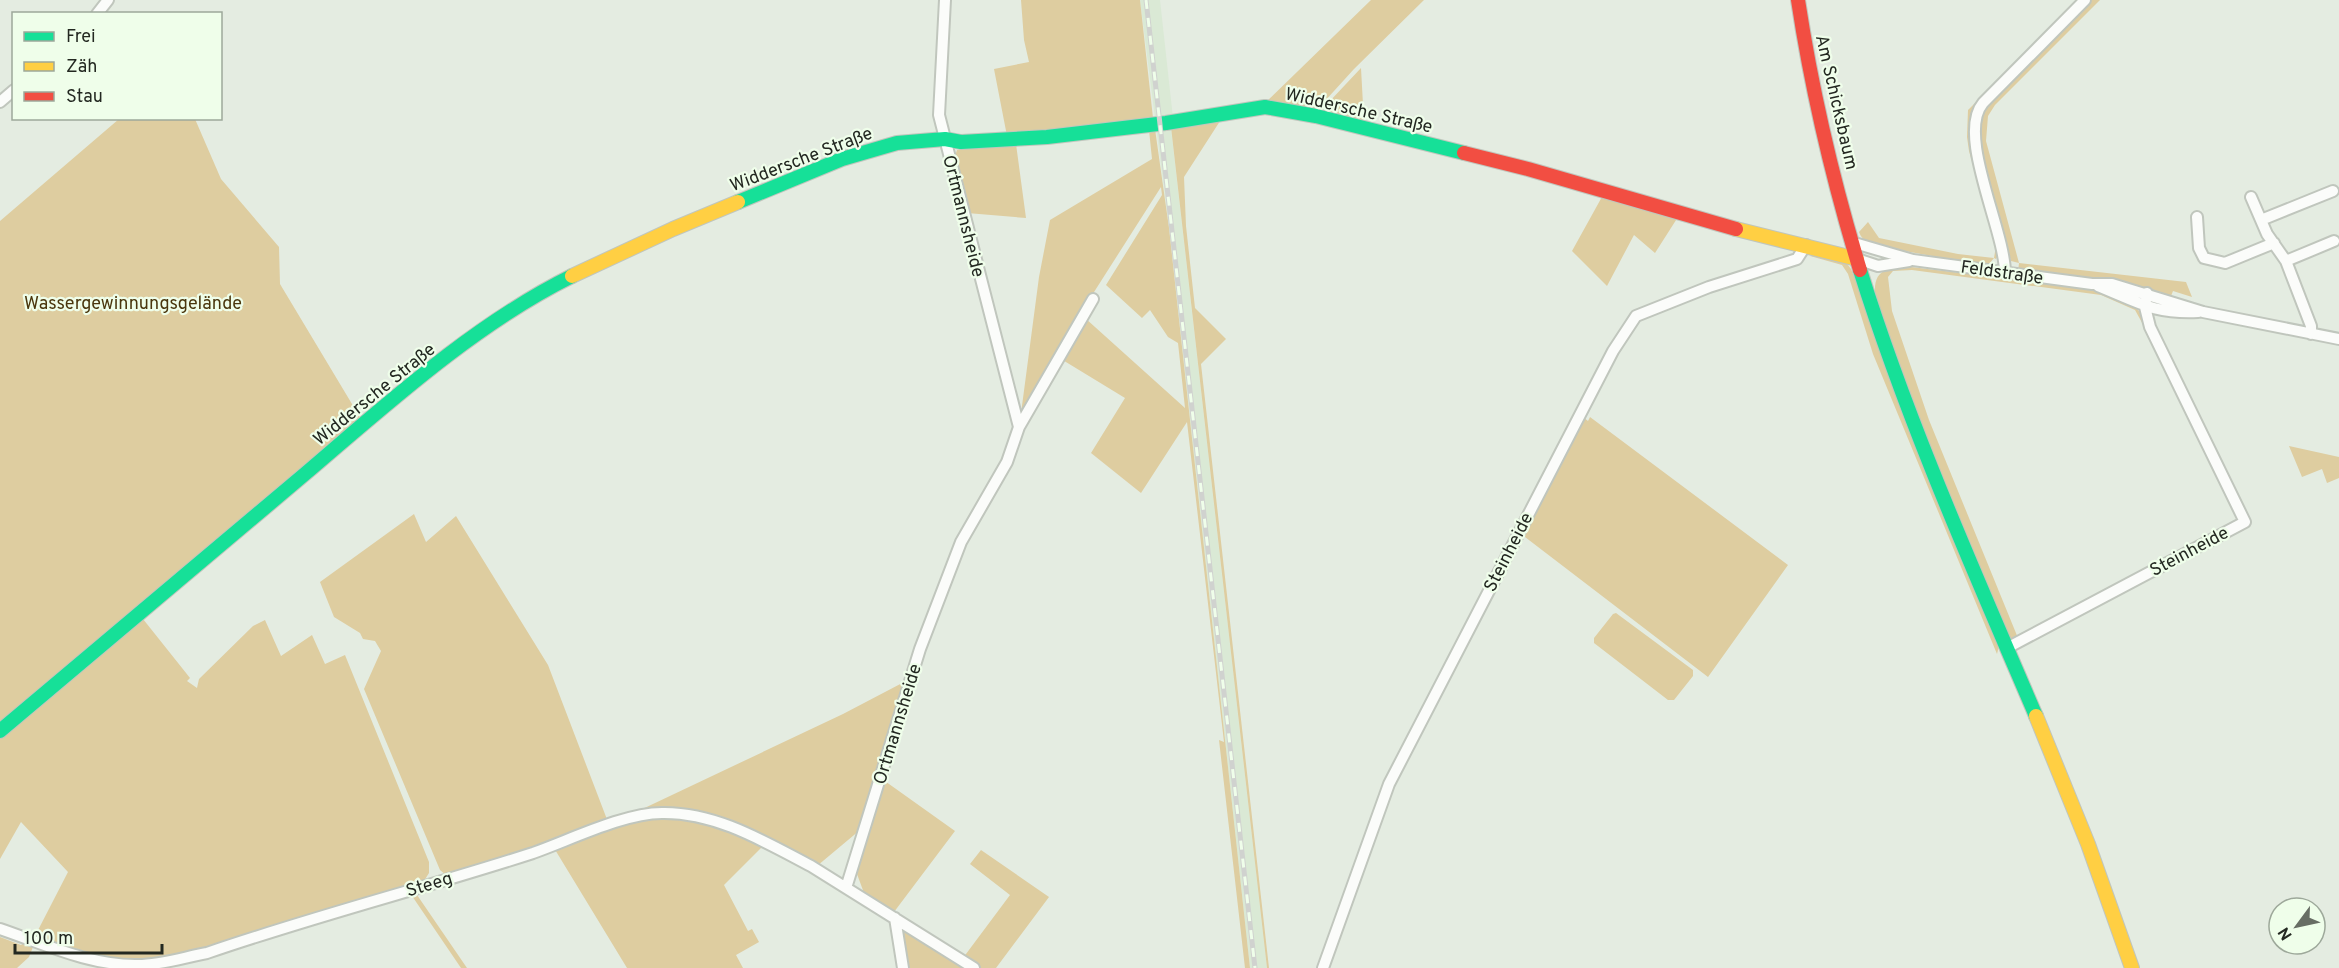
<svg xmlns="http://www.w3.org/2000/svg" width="2339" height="968" viewBox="0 0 2339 968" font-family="Overpass,sans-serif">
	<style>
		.built { fill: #dae9d5 }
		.green { fill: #decda0 }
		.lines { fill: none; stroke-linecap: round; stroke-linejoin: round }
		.street-casing { stroke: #c0c6bd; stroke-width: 14 }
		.fast-casing { stroke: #c0c6bd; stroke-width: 16 }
		.slow-casing { stroke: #c0c6bd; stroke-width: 16 }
		.jam-casing { stroke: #c0c6bd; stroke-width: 16 }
		.street { stroke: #fbfcfa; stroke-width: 10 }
		.fast { stroke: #16e098; stroke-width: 14 }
		.slow { stroke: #ffcf43; stroke-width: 14 }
		.jam { stroke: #f24e42; stroke-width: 14 }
		.rail-casing { stroke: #d0d2cf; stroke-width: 5 }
		.rail { stroke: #effeea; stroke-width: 3; stroke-dasharray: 9; stroke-linecap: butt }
		.labels { text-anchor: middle; stroke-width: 4.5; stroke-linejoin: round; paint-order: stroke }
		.street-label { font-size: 18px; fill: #232821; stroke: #effeea }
		.park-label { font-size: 18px; fill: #4a360d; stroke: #effeea }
	</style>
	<rect width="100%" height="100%" fill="#e4ece1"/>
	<path class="built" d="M 1140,0 L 1160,0 L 1174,127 L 1171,128 L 1267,968 L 1250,968 L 1169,228 Z"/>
	<path class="green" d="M 1021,0 L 1140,0 L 1153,118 L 1007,136 L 994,69 L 1029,62 L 1024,40 Z
		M 1371,0 L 1424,0 L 1354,69 L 1314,113 L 1265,103 Z
		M 2079,0 L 1980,102 C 1970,115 1969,127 1970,144 L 1998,246 L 1999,254 L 1996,259 L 1994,258 L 1989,264 L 1981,265 L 1883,247 C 1872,244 1863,243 1859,232 L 1868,222 L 1879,238 L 1958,254 L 1994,258 L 1996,246 L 1969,151 L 1967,137 L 1968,110 Z
		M 2090,0 L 2100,0 L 1995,105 L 1988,116 L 1986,141 L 2019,263 L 2186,282 L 2192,297 L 2173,291 L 2171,296 L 2122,283 L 2018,272 L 2019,263 L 2011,261 L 1979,144 C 1978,128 1980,114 1990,100 Z
		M 1361,68 L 1364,123 L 1328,115 L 1329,102 Z
		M 1222,118 L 1184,177 L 1186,226 L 1195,308 L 1226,339 L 1201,364 L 1269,968 L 1267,968 L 1171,127 Z
		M 119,119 L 195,119 L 221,179 L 279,247 L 280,284 L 361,419 L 0,725 L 0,221 Z
		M 1155,129 L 1169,228 L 1250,968 L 1245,968 L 1219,740 L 1224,742 L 1187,422 L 1141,493 L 1091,453 L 1125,398 L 1061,359 L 1085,318 L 1185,408 L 1178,343 L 1168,337 L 1150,310 L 1142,318 L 1106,285 L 1162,195 L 1161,187 L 1080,314 L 1020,421 L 1039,277 L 1050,220 L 1152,159 L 1149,130 Z
		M 1016,144 L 1026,218 L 967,213 L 954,159 L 957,150 Z
		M 1603,195 L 1678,217 L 1655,253 L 1634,235 L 1607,286 L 1572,251 Z
		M 1819,253 L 1845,261 L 1851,269 L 1999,646 L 1997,654 L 1873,354 L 1848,274 L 1842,265 L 1810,256 Z
		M 1911,267 L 2094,289 L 2132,304 L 2140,312 L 2153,338 L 2151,339 L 2135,310 L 2101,295 L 1912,270 L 1893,271 L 1888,277 L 1892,311 L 1929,420 L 2018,638 L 2009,639 L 1917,422 L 1875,292 C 1874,267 1891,268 1911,267 Z
		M 1583,417 L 1588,421 L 1590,417 L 1788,565 L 1708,677 L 1521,534 Z
		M 2289,446 L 2339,457 L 2339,478 L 2327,483 L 2322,469 L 2302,477 Z
		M 414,514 L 426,542 L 456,516 L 548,665 L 608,822 L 553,842 L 447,876 L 440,870 L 364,689 L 381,651 L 375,641 L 363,639 L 360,633 L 334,617 L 320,582 Z
		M 1616,613 L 1693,670 L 1693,676 L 1674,700 L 1668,700 L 1594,643 L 1594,638 L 1613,614 Z
		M 143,619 L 190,678 L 187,681 L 197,688 L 199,679 L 253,626 L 265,620 L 281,656 L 312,635 L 325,664 L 345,655 L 429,862 L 429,873 L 422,884 L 207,949 L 139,962 L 96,958 L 35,936 L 68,872 L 21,822 L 0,859 L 0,739 Z
		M 906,681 L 860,830 L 817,866 L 721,819 L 634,813 L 843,714 Z
		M 882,779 L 955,831 L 894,912 L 864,893 L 857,874 Z
		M 664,815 L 695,818 L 764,845 L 724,885 L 748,931 L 752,929 L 759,942 L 736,955 L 743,968 L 627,968 L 554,848 L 635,819 Z
		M 981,850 L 1049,897 L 996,968 L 978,968 L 963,958 L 1010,895 L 970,864 Z
		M 415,892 L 467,968 L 461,968 L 410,893 Z
		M 908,931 L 969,968 L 905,968 L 900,938 L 903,933 Z
		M 0,937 L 21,945 L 28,939 L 35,942 L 29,957 L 17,968 L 0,968 Z"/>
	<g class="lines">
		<defs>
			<path id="street" d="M 97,14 L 108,0
				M 0,102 L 14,90
				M 2251,197 L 2267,234 L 2286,261 L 2311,326 L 2311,334
				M 2197,217 L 2199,248 L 2204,258 L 2225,263 L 2274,243
				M 2261,220 L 2333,191
				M 1851,242 L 1913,260 L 2092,284 L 2112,284 L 2203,312 L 2339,339
				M 1857,259 L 1878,266 L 1909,261
				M 2286,261 L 2334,241
				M 2005,273 C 2005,230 1956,135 1983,103 L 2085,0
				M 2098,286 C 2138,302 2153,314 2198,312
				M 1019,427 L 1093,299
				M 2007,648 L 2245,522 L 2150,327 L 2145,307 L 2147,293
				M 846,888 L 920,649 L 961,542 L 1007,462 L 1019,427 L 939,115 L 945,0
				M 895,918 L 903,968
				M 0,929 C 44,944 91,966 138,965 C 161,965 185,957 207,953 C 314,916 425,888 533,853 C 570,840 624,813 662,813 C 716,812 765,842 811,866 L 974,968
				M 1323,968 L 1389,784 L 1613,351 L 1636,316 L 1709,287 L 1797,259 L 1806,245"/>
			<path id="fast" d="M 738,202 L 842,159 L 897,143 L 945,139 L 961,142 L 1047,137 L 1166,123 L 1265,107 L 1316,116 L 1464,153
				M 1860,270 C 1908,423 1973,569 2036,716
				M 0,731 C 102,645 204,559 306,473 C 388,403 475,324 572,276"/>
			<path id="slow" d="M 1736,229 L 1857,259
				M 572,276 L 673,229 L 738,202
				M 2036,716 L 2088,844 L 2132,968"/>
			<path id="jam" d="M 1798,0 C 1812,92 1833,181 1860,270
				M 1464,153 L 1528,169 L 1736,229"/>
		</defs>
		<use href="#street" class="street-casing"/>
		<use href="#fast" class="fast-casing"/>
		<use href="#slow" class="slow-casing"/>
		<use href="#jam" class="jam-casing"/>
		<use href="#street" class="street"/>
		<use href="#fast" class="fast"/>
		<use href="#slow" class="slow"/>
		<use href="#jam" class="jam"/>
		<defs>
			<path id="rail" d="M 1146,0 L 1255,968"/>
		</defs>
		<use href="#rail" class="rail-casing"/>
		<use href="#rail" class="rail"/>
	</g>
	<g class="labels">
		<g class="street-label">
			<text transform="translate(1837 102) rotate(77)" y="6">Am Schicksbaum</text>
			<text transform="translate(1359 110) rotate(13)" y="6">Widdersche Straße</text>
			<text transform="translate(801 159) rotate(-21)" y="6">Widdersche Straße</text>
			<text transform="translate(964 216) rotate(76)" y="6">Ortmannsheide</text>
			<text transform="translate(2002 272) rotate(8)" y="6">Feldstraße</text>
			<text transform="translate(374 394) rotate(-39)" y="6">Widdersche Straße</text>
			<text transform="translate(2189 551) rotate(-28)" y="6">Steinheide</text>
			<text transform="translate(1508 552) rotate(-63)" y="6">Steinheide</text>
			<text transform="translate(897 724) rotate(-73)" y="6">Ortmannsheide</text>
			<text transform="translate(429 884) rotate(-17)" y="6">Steeg</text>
		</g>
		<g class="park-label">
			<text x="133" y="309">Wassergewinnungsgelände</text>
		</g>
	</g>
	<rect x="12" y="12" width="210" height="108" fill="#effeea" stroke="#9da89a" stroke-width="1.5"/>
	<rect x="24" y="32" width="30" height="9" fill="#16e098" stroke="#9da89a" stroke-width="1.5"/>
	<text x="66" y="42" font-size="18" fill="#232821">Frei</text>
	<rect x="24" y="62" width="30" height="9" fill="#ffcf43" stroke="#9da89a" stroke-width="1.5"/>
	<text x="66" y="72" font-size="18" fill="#232821">Zäh</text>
	<rect x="24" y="92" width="30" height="9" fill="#f24e42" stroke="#9da89a" stroke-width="1.5"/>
	<text x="66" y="102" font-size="18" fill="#232821">Stau</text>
	<g transform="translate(2297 926) rotate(237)"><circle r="28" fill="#effeea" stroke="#9da89a" stroke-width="1.5"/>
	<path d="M0-4.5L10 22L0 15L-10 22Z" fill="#676d64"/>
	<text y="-9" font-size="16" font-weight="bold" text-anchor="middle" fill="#232821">N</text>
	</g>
	<path d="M15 944v9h147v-9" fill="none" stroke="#232821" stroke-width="3"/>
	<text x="24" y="944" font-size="18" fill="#232821" stroke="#effeea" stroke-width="4.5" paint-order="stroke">100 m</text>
</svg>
